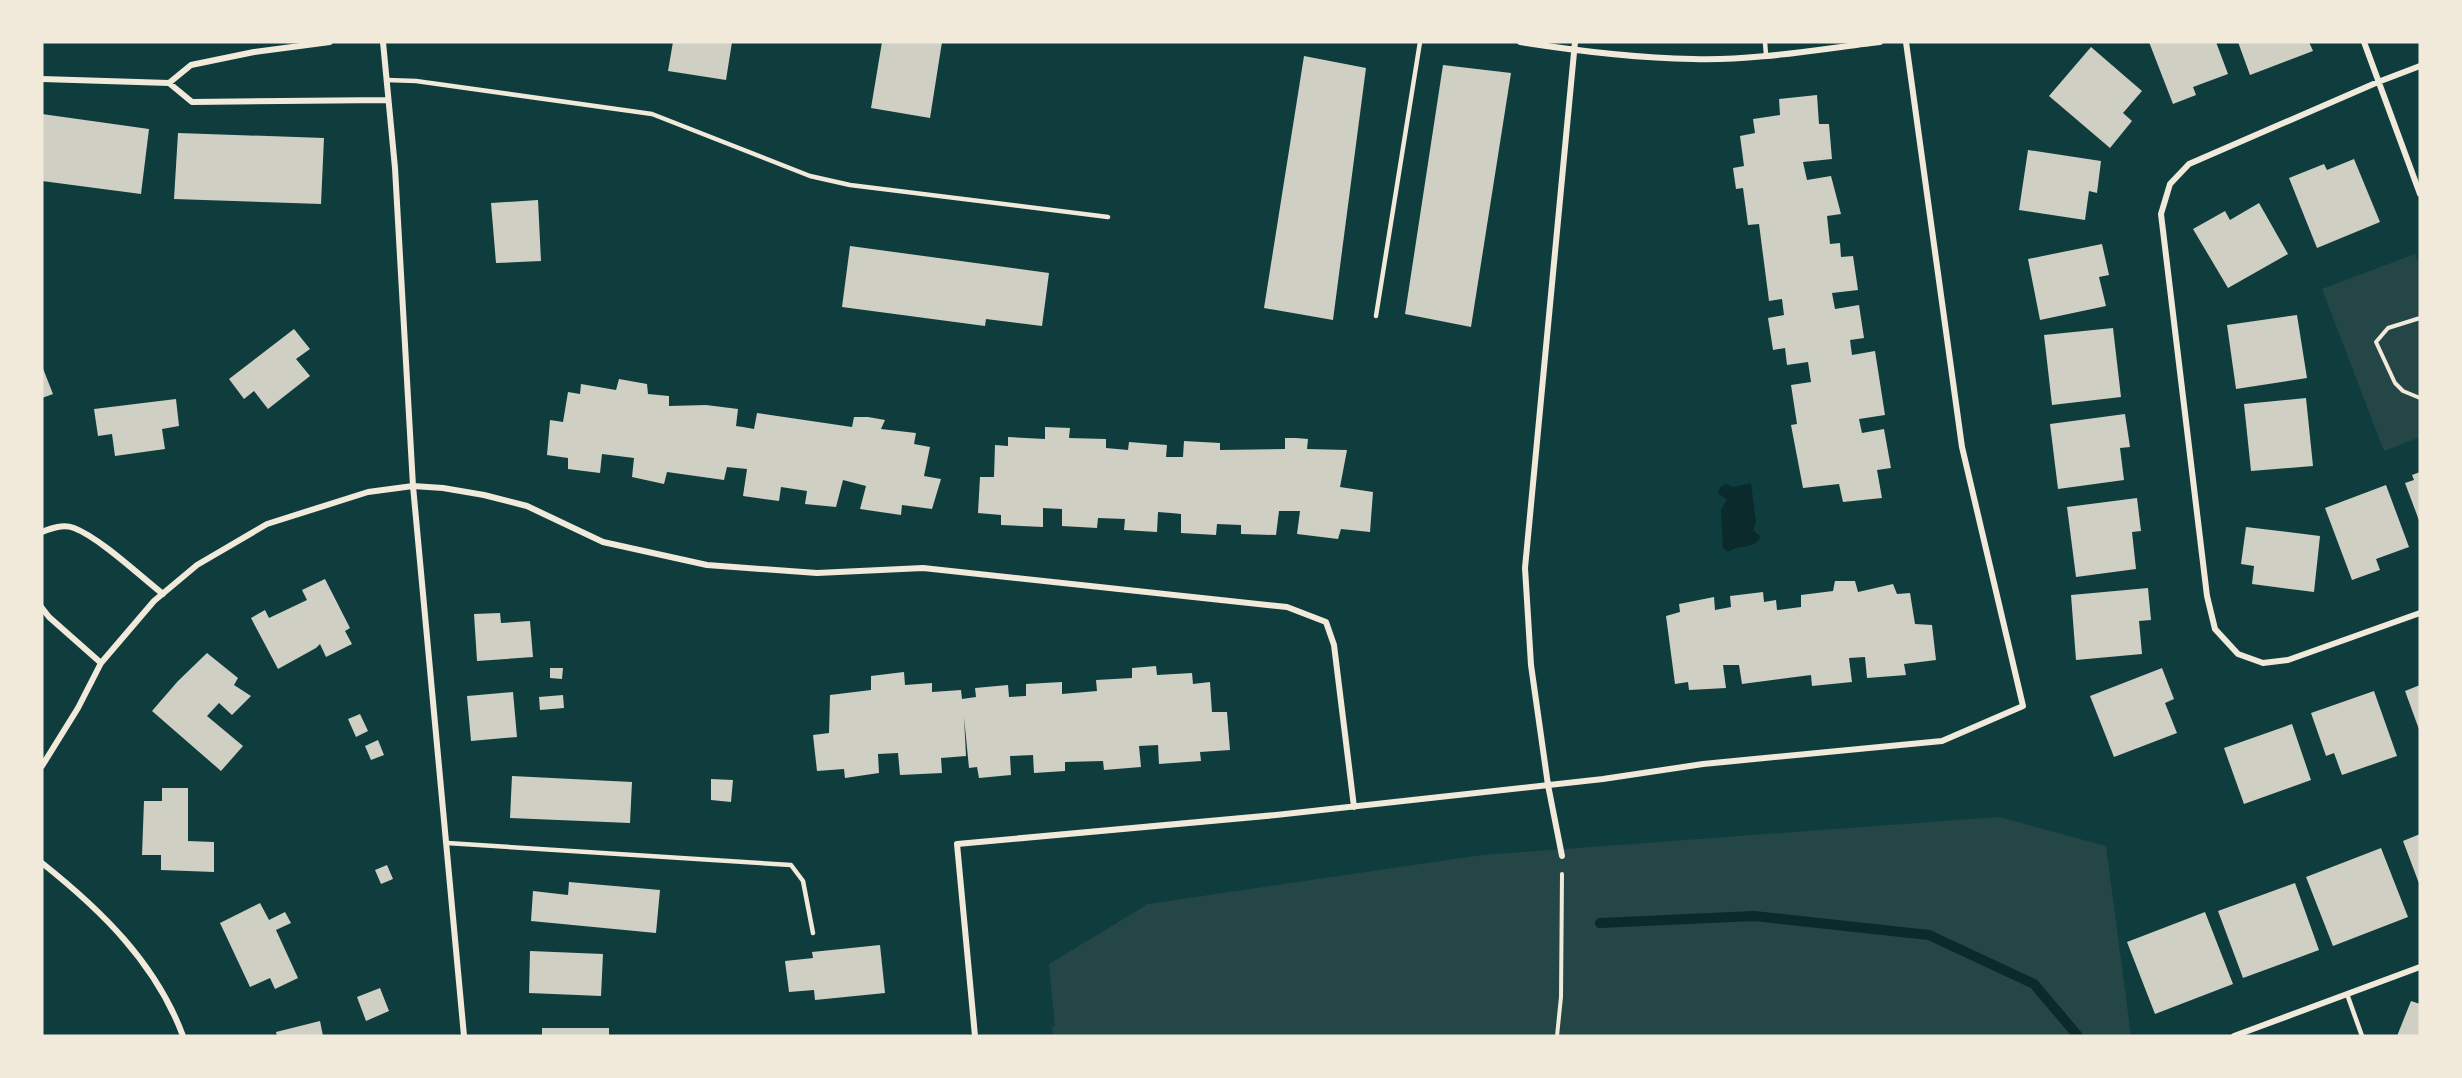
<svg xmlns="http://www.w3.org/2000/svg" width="2462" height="1078" viewBox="0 0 2462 1078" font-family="'Open Sans',sans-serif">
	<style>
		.green { fill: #244646 }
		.water { fill: #0a2a2b }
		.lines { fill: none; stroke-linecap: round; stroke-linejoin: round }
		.stream { stroke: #0a2a2b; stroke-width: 10 }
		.building { fill: #cfcfc3 }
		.path { stroke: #f1e9da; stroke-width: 4 }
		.service { stroke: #f1e9da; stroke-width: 4.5 }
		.minor { stroke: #f1e9da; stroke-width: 6 }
	</style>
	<rect width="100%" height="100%" fill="#0f3d3e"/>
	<path class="green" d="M 2415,254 L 2420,268 L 2420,437 L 2384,451 L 2322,289 Z
		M 1999,817 L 2106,846 L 2131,1036 L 1053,1036 L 1052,1027 L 1055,1026 L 1049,964 L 1148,904 L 1482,855 Z"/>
	<path class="water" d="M 1751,483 L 1756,522 L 1753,530 L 1760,536 C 1757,550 1739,544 1728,552 L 1723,548 L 1721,509 L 1727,500 L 1718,493 L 1720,487 L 1726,484 L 1733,487 Z"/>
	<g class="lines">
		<path class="stream" d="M 1600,923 L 1754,916 L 1929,935 L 2034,984 L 2078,1036"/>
	</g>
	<path class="building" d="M 673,42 L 732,42 L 726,80 L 668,71 Z
		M 882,42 L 942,42 L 930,118 L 871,108 Z
		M 2149,42 L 2216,42 L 2228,74 L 2193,87 L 2196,95 L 2173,104 Z
		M 2238,42 L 2309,42 L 2313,51 L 2250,75 Z
		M 2091,47 L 2142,91 L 2123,113 L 2132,121 L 2110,148 L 2049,96 Z
		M 1304,56 L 1366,68 L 1333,320 L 1264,308 Z
		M 1443,65 L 1511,73 L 1471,327 L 1405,314 Z
		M 1817,95 L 1819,124 L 1829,124 L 1832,159 L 1803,162 L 1807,180 L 1831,176 L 1841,214 L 1827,216 L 1830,244 L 1840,243 L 1841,257 L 1853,256 L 1858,290 L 1832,293 L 1835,309 L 1859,305 L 1864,338 L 1850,340 L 1852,355 L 1875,351 L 1885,415 L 1859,419 L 1862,433 L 1884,429 L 1891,468 L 1877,470 L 1882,498 L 1843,502 L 1839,484 L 1803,488 L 1791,425 L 1797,424 L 1791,385 L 1811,382 L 1808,362 L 1787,365 L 1785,348 L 1773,350 L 1768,318 L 1784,315 L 1782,299 L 1769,301 L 1759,224 L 1748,225 L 1743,188 L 1736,189 L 1733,168 L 1744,166 L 1740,136 L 1755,133 L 1753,119 L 1780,115 L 1779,99 Z
		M 42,114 L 149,129 L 141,194 L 42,181 Z
		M 178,133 L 324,138 L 321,204 L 174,199 Z
		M 2028,150 L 2101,161 L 2097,193 L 2089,191 L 2085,220 L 2019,210 Z
		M 2354,159 L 2380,222 L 2317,248 L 2289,178 L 2324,164 L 2327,170 Z
		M 538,200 L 541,261 L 496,263 L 491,203 Z
		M 2259,203 L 2288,254 L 2228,288 L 2193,229 L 2225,211 L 2230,220 Z
		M 2102,244 L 2109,275 L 2099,277 L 2106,306 L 2040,320 L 2028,259 Z
		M 850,246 L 1049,273 L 1042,326 L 986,319 L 985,326 L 842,307 Z
		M 2297,315 L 2307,378 L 2236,389 L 2227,325 Z
		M 2113,328 L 2121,397 L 2052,405 L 2044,335 Z
		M 294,329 L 310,349 L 296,359 L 310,376 L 268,409 L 254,391 L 244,399 L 229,379 Z
		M 42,366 L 53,394 L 42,398 Z
		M 619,379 L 647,384 L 648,394 L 669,396 L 669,406 L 706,405 L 738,409 L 736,426 L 743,427 L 754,429 L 757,413 L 852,427 L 854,417 L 868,417 L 885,420 L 881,429 L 916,433 L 914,444 L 930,447 L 924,476 L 941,479 L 932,509 L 902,505 L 901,515 L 860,509 L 866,486 L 843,480 L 836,507 L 805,504 L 807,491 L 781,487 L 779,501 L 743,496 L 747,469 L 727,467 L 724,480 L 667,472 L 664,484 L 632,477 L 634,458 L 602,454 L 600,473 L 568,469 L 568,458 L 547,455 L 550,420 L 563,422 L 568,392 L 580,394 L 581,384 L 616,390 Z
		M 2306,398 L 2313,466 L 2251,471 L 2244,404 Z
		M 176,399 L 179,426 L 162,429 L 165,449 L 115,456 L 112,434 L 98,436 L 94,409 Z
		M 2125,414 L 2130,447 L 2120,448 L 2124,480 L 2058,489 L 2050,424 Z
		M 1045,427 L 1070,428 L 1069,438 L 1106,439 L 1106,448 L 1128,450 L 1129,442 L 1167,445 L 1166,457 L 1183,457 L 1184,441 L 1220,443 L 1220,450 L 1285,449 L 1285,438 L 1296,438 L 1308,439 L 1307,449 L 1347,450 L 1340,487 L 1373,492 L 1370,532 L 1341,529 L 1338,539 L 1297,534 L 1300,511 L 1279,511 L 1276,535 L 1241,534 L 1241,525 L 1217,524 L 1216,535 L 1181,533 L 1181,514 L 1171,513 L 1158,512 L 1157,532 L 1124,530 L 1125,519 L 1098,518 L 1097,528 L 1062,526 L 1062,509 L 1043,508 L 1043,527 L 1001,525 L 1001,515 L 978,513 L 980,477 L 994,477 L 995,445 L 1008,446 L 1008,437 L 1045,439 Z
		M 2420,472 L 2420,523 L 2405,483 L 2414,480 L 2412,475 Z
		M 2386,485 L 2409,547 L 2376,559 L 2380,570 L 2352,580 L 2325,508 Z
		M 2137,498 L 2141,531 L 2132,532 L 2136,569 L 2076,577 L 2067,507 Z
		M 2246,527 L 2320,536 L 2314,592 L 2252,584 L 2254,566 L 2241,564 Z
		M 325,579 L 350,628 L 345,631 L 352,644 L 326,657 L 320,644 L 316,648 L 278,669 L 251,618 L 265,610 L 269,618 L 307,600 L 302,590 Z
		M 1835,581 L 1855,581 L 1858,592 L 1893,584 L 1897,594 L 1910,593 L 1915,624 L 1932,625 L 1936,660 L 1904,664 L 1906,675 L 1867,678 L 1865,657 L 1849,658 L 1852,682 L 1812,686 L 1811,675 L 1742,684 L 1739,665 L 1723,665 L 1726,688 L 1689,690 L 1688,682 L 1675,684 L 1666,616 L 1680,612 L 1679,604 L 1714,597 L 1715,610 L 1731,607 L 1730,596 L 1763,592 L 1764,602 L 1776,600 L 1777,610 L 1801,607 L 1801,595 L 1833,591 Z
		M 2148,588 L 2151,620 L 2139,621 L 2142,654 L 2076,660 L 2071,595 Z
		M 500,613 L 501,623 L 530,621 L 533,657 L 477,661 L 474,614 Z
		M 207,653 L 238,678 L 234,685 L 251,696 L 232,715 L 219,703 L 207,716 L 243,746 L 221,771 L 152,711 L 178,681 Z
		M 1156,666 L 1157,675 L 1192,673 L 1193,684 L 1210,682 L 1212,712 L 1227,712 L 1230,750 L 1200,752 L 1201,761 L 1159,764 L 1158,745 L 1139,746 L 1141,767 L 1104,770 L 1103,761 L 1065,762 L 1065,771 L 1034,773 L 1033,755 L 1010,756 L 1011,775 L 979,778 L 977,767 L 969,768 L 964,717 L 966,756 L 941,758 L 942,773 L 900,775 L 898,753 L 878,754 L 879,773 L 845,778 L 844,769 L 817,771 L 813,735 L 829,733 L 830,695 L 871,690 L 871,676 L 904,672 L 905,685 L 932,683 L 932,692 L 961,690 L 962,699 L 976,697 L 975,688 L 1008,685 L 1009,697 L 1026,696 L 1026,684 L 1062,682 L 1062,694 L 1097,691 L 1096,680 L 1132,678 L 1132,668 Z
		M 550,668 L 563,668 L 562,679 L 550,678 Z
		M 2162,668 L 2174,699 L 2165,703 L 2177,733 L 2114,757 L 2090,696 Z
		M 2420,685 L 2420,732 L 2405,691 Z
		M 2374,691 L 2397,756 L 2342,775 L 2334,753 L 2326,756 L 2311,713 Z
		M 513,692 L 517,737 L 471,741 L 467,696 Z
		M 563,695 L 564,708 L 540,710 L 539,697 Z
		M 360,714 L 368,731 L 356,737 L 348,719 Z
		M 2292,724 L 2311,780 L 2244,804 L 2224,748 Z
		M 378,740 L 384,755 L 371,760 L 365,746 Z
		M 512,776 L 632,782 L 630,823 L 510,818 Z
		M 711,779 L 733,780 L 731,802 L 711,800 Z
		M 162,788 L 188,788 L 188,841 L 214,842 L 214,872 L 161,870 L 161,855 L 142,855 L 144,801 L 162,801 Z
		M 2420,834 L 2420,886 L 2403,841 Z
		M 2381,848 L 2408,917 L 2333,946 L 2306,877 Z
		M 387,865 L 393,879 L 381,884 L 375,870 Z
		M 569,882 L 660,890 L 656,933 L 531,921 L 533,891 L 568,895 Z
		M 2295,883 L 2319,950 L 2243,978 L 2218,911 Z
		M 260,903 L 269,920 L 285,912 L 291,923 L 276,930 L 298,978 L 275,989 L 270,978 L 250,987 L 220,923 Z
		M 2205,912 L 2233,984 L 2155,1014 L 2127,942 Z
		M 880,945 L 885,993 L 815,1000 L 814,990 L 789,992 L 785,961 L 813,958 L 812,952 Z
		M 530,951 L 603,954 L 601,996 L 529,993 Z
		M 380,988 L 389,1011 L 366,1021 L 357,997 Z
		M 2411,1001 L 2420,1004 L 2420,1036 L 2397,1036 Z
		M 320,1021 L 323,1036 L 277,1036 L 276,1032 Z
		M 542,1028 L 609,1028 L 609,1036 L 542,1036 Z"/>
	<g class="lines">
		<path class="path" d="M 2420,318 L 2388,328 L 2376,342 L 2395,383 L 2403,391 L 2420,398
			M 1557,1036 L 1561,997 L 1562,874"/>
		<path class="service" d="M 1765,42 L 1766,55
			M 387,80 L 416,81 L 652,114 L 810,176 L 850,185 L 1108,217
			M 1376,316 L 1420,42
			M 447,843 L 791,865 L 803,881 L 813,933
			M 2347,994 L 2362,1036"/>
		<path class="minor" d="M 330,42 L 254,52 L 191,65 L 169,83 L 192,102 L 388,100
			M 383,42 L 395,168 L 413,486 L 464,1036
			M 1520,42 C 1577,51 1636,58 1693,59 C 1755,61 1819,49 1880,42
			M 2364,42 L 2420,194
			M 2420,66 L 2378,82 L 2189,164 L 2170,184 L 2161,214 L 2207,596 L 2215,629 L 2238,654 L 2263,663 L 2288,660 L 2420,613
			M 42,79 L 169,83
			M 42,532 C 52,528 63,524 74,528 C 100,538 140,576 163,594
			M 42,608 L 49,617 L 101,663
			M 42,766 L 78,708 L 101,663 L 154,601 L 197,565 L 267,524 L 368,492 L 413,486 L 443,488 L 484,495 L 527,506 L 603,542 L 707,565 L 817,573 L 923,568 L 1287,607 L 1326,622 L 1334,645 L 1354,807
			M 1562,856 L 1548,785 L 1531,665 L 1525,568 L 1575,42
			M 42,863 C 101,910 156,963 183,1036
			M 975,1036 L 957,844 L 1276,815 L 1603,779 L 1703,764 L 1942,741 L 2023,706 L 1962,447 L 1906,42
			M 2234,1036 L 2420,967"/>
	</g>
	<rect width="2462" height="1078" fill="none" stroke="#f1e9da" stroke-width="87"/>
</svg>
